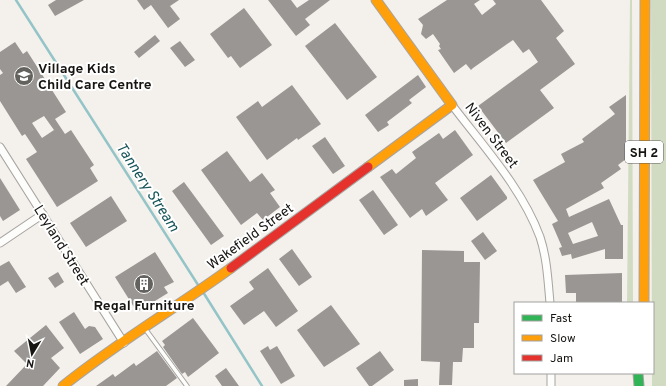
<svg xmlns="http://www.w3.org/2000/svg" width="666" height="386" viewBox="0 0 666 386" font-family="Overpass,sans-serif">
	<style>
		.green { fill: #d1dbc2 }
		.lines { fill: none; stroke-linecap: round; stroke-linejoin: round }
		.stream { stroke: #93c4c7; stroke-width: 2.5 }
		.building { fill: #9a9693; fill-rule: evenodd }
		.lane-casing { stroke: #a7a4a1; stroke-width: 5.5 }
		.street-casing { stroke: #a7a4a1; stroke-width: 9 }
		.fast-casing { stroke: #a7a4a1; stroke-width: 11 }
		.slow-casing { stroke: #a7a4a1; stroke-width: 11 }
		.jam-casing { stroke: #a7a4a1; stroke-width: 11 }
		.lane { stroke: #fdfdfc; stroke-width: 3.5 }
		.street { stroke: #fdfdfc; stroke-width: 7 }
		.fast { stroke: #30b455; stroke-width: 9 }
		.slow { stroke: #ff9f0a; stroke-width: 9 }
		.jam { stroke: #e5322d; stroke-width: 9 }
		.labels { text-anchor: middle; stroke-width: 4; stroke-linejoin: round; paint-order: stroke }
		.shield { fill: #fff; stroke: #5d5b59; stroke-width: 1 }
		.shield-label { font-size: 13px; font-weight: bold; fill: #171512 }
		.poi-label { font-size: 14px; font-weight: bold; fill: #171512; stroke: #fff; text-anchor: start }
		.street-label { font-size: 14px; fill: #171512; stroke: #fff }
		.water-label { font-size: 15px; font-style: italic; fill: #155358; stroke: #fff }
	</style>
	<rect width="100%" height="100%" fill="#f4f0ec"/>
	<path class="green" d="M 630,0 L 632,0 L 633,303 L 627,303 Z
		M 651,0 L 666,0 L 666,386 L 652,386 L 652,380 Z"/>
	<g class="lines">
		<path class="stream" d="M 16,0 L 200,288
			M 203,292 L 262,386"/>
	</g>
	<path class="building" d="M 56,0 L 84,0 L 55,16 L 48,5 Z
		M 137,0 L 179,0 L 170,6 L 180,19 L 168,28 L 151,5 L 144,10 Z
		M 268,0 L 291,0 L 297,8 L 309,0 L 330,0 L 305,19 L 310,25 L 296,36 Z
		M 447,0 L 480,0 L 474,4 L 482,15 L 496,4 L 493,0 L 541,0 L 564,31 L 556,38 L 575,64 L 540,90 L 554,108 L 506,143 L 478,106 L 538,62 L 529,49 L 523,53 L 513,40 L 473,68 L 471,70 L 466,64 L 454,73 L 438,50 L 441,49 L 439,46 L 440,44 L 433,34 L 426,39 L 421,34 L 423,25 L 418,19 Z
		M 244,8 L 272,45 L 240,68 L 231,56 L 228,58 L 210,34 Z
		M 335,23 L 377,77 L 347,100 L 305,46 Z
		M 155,35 L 160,41 L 139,58 L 134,52 Z
		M 180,41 L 195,60 L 185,67 L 170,48 Z
		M 15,42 L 23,54 L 27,51 L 66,112 L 55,119 L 65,134 L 71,130 L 94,165 L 90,168 L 98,181 L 57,207 L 26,159 L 37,152 L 25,134 L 22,136 L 0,101 L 0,75 L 3,73 L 0,69 L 0,52 ZM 44,116 L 54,130 L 42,138 L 32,123 Z
		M 418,75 L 426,87 L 409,100 L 412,103 L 387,122 L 389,125 L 378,132 L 365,115 Z
		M 292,85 L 321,124 L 298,140 L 297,138 L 267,160 L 236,117 L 258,101 L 262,107 Z
		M 626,95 L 626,159 L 618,165 L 621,169 L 601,183 L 604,188 L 566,209 L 569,217 L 609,199 L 621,225 L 623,225 L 623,259 L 605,259 L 605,249 L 572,259 L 571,254 L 562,256 L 559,248 L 562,247 L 552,224 L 558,221 L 533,180 L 565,162 L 561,154 L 584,142 L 582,139 L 615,114 L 609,107 ZM 592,222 L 598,236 L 573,244 L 568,233 Z
		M 455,130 L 473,155 L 435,183 L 448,200 L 426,216 L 422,209 L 410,218 L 380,177 L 392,169 L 396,174 L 416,158 L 412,152 L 439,133 L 443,139 Z
		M 325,137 L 345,166 L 333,174 L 312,146 Z
		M 227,151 L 250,182 L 262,173 L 275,190 L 270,193 L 280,207 L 263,220 L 257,213 L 241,225 L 201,170 Z
		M 491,175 L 507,197 L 507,199 L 477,221 L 460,198 Z
		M 0,178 L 20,210 L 3,221 L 0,216 Z
		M 184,182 L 224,236 L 211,245 L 172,191 Z
		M 373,190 L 398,225 L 384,235 L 359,200 Z
		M 111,196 L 127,221 L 86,247 L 70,223 Z
		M 483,232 L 497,251 L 485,260 L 471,241 Z
		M 292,249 L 312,277 L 299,286 L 279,259 Z
		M 422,250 L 464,251 L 464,262 L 480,262 L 479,323 L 474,323 L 474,348 L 463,348 L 462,362 L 453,362 L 452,385 L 439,385 L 440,362 L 421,361 Z
		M 155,252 L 174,282 L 164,287 L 168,293 L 137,312 L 115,277 Z
		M 9,261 L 26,287 L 16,293 L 8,281 L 0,286 L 0,266 Z
		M 268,268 L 298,311 L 276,327 L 264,311 L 244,325 L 230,306 L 254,289 L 249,282 Z
		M 58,272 L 64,282 L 55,288 L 48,278 Z
		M 622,273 L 622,303 L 576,303 L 576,293 L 566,293 L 565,275 Z
		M 331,305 L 360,344 L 324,367 L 297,330 Z
		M 74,312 L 85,329 L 89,326 L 95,327 L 103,339 L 80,354 L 59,322 Z
		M 193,318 L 219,353 L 188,377 L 185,372 L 182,374 L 163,347 L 165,345 L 162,341 Z
		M 46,325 L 64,348 L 51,358 L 60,368 L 43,386 L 6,386 L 27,364 L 14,351 Z
		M 268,346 L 270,350 L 277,346 L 295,376 L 281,384 L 260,351 Z
		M 157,351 L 177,378 L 166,386 L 96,386 L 113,374 L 115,377 L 134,363 L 136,366 Z
		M 380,351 L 394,370 L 372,386 L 369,386 L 356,368 Z
		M 226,368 L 239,386 L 222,386 L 215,376 Z
		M 418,379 L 418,386 L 404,386 L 404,380 Z"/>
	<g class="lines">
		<defs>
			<path id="lane" d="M 146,330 L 187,386"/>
			<path id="street" d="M 452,105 C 483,146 522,188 540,237 C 547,258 548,281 550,303
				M 0,147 L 124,343
				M 0,243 L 43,214
				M 551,373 L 551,386"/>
			<path id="fast" d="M 638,373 L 639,386"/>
			<path id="slow" d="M 368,167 L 452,105 L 376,0
				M 644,303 L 645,0
				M 63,386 C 116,343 176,308 231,268"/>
			<path id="jam" d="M 231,268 L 368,167"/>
		</defs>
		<use href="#lane" class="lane-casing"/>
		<use href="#street" class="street-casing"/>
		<use href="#fast" class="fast-casing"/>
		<use href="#slow" class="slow-casing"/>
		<use href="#jam" class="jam-casing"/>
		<use href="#lane" class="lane"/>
		<use href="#street" class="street"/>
		<use href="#fast" class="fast"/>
		<use href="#slow" class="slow"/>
		<use href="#jam" class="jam"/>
	</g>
	<defs>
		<symbol id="school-disc" viewBox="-11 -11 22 22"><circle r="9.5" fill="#64625e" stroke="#fff"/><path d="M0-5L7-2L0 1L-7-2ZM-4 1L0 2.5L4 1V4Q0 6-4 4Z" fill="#fff"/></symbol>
		<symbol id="building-disc" viewBox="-11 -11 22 22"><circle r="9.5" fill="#64625e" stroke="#fff"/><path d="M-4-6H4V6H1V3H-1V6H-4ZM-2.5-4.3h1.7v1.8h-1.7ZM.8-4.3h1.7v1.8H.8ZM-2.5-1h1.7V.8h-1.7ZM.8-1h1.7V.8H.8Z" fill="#fff"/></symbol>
	</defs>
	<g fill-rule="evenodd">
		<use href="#school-disc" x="13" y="65" width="22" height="22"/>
		<use href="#building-disc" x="133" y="273" width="22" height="22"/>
	</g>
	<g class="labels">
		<rect class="shield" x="625" y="141" width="38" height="22" rx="3"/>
		<g class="shield-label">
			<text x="644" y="157">SH 2</text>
		</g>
		<g class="poi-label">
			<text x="38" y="73">Village Kids<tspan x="38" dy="16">Child Care Centre</tspan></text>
			<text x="144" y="310" text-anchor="middle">Regal Furniture</text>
		</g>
		<g class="street-label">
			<text transform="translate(492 135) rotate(53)" y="5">Niven Street</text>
			<text transform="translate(250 236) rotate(-36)" y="5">Wakefield Street</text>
			<text transform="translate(62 245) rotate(58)" y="5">Leyland Street</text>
		</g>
		<g class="water-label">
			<text transform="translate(148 187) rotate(57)" y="5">Tannery Stream</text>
		</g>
	</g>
	<rect x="514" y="302" width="140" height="72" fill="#ffffff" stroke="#a2a1a0"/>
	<rect x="522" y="315" width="20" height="6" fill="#30b455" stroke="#a2a1a0"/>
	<text x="550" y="322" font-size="12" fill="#171512">Fast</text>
	<rect x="522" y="335" width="20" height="6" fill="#ff9f0a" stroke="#a2a1a0"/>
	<text x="550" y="342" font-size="12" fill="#171512">Slow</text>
	<rect x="522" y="355" width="20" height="6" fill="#e5322d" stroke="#a2a1a0"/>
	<text x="550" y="362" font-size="12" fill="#171512">Jam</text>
	<g transform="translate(32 354) rotate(190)" stroke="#ffffff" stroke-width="3" paint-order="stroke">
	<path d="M0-3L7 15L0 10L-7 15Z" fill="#171512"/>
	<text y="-6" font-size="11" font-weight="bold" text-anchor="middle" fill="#171512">N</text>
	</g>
</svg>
